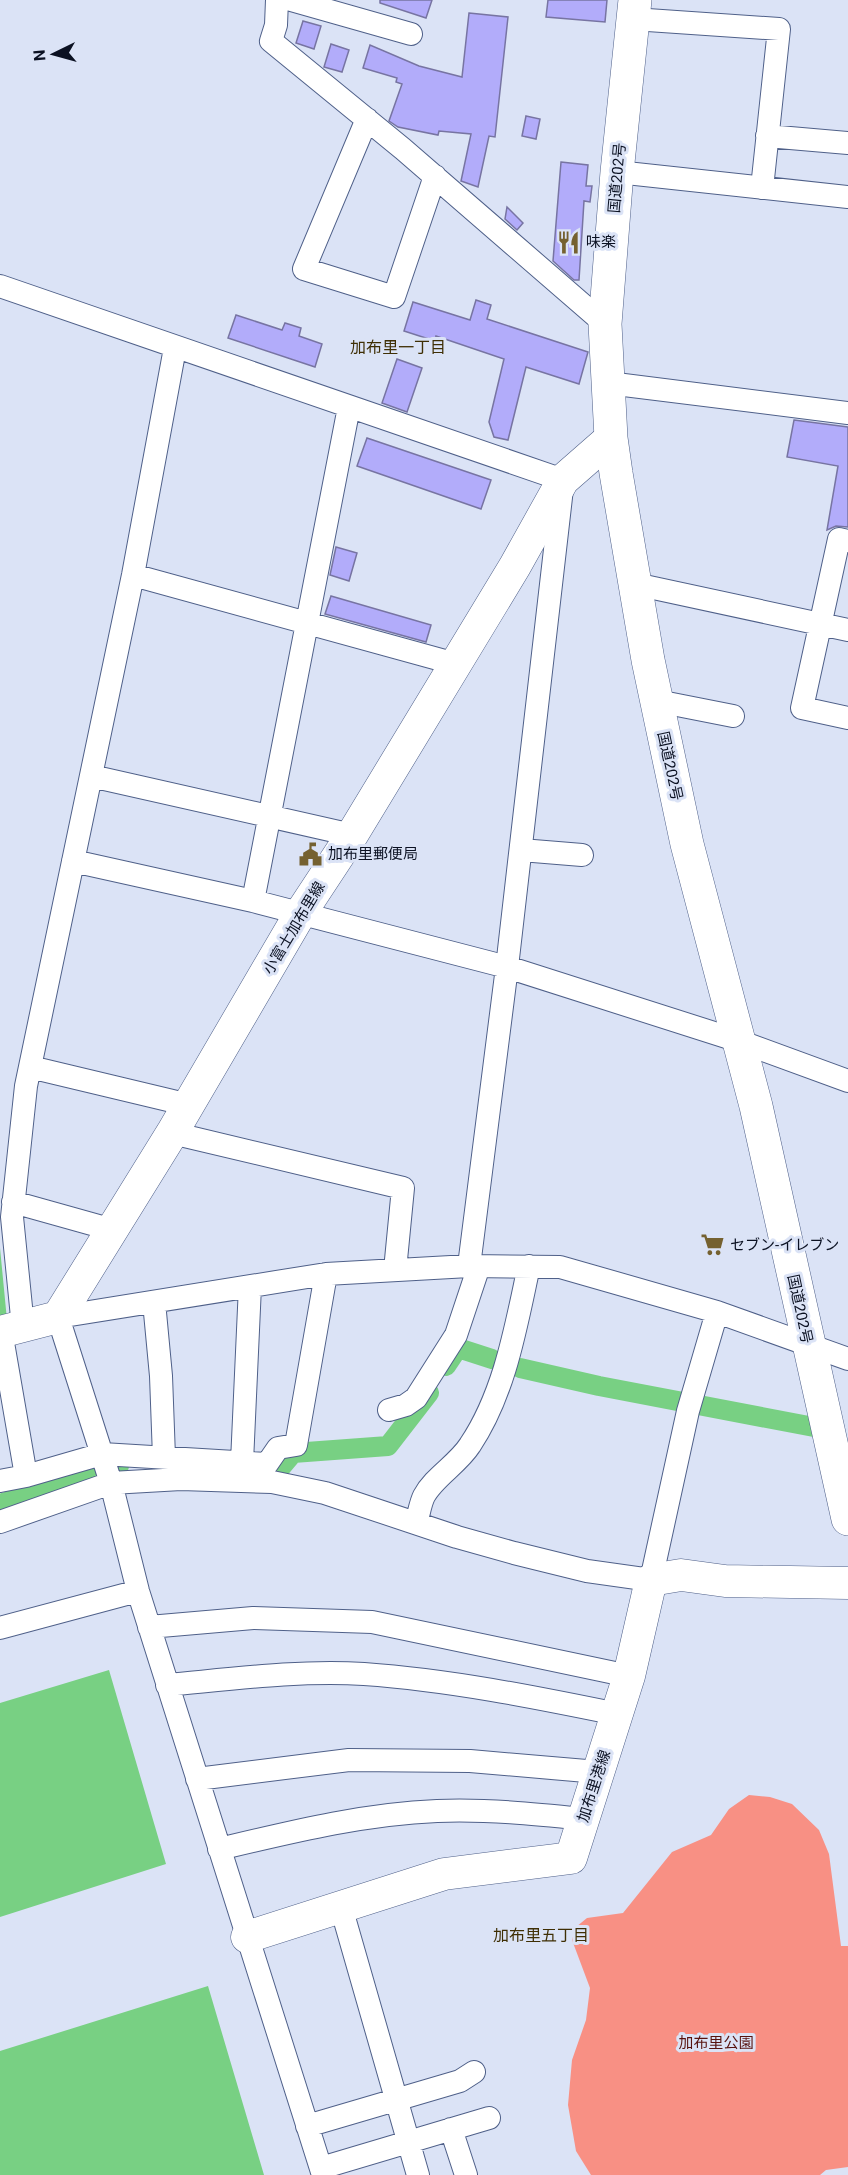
<svg xmlns="http://www.w3.org/2000/svg" width="848" height="2175" viewBox="0 0 848 2175" font-family="Roboto,'Noto Sans JP',sans-serif">
	<style>
		.green { fill: #f89084 }
		.water { fill: #78d083 }
		.lines { fill: none; stroke-linecap: round; stroke-linejoin: round }
		.canal { stroke: #78d083; stroke-width: 20 }
		.building { fill: #b2acfa; stroke: #7774a2; stroke-width: 1.5 }
		.street-casing { stroke: #4f6089; stroke-width: 24 }
		.secondary-casing { stroke: #4f6089; stroke-width: 33 }
		.highway-casing { stroke: #4f6089; stroke-width: 34 }
		.street { stroke: #fff; stroke-width: 22 }
		.secondary { stroke: #fff; stroke-width: 32 }
		.highway { stroke: #fff; stroke-width: 33 }
		.labels { text-anchor: middle; stroke-width: 6; stroke-linejoin: round; paint-order: stroke }
		.street-label { font-size: 15px; fill: #0b1122; stroke: #dbe3f6 }
		.poi-label { font-size: 15px; fill: #0b1122; stroke: #dbe3f6; text-anchor: start }
		.park-label { font-size: 15px; fill: #57120f; stroke: #dbe3f6 }
		.neighbourhood-label { font-size: 16px; fill: #3f2f05; stroke: #dbe3f6 }
	</style>
	<rect width="100%" height="100%" fill="#dbe3f6"/>
	<path class="green" d="M 749,1795 L 770,1797 L 792,1804 L 819,1830 L 829,1854 L 841,1946 L 848,1946 L 848,2167 L 826,2170 L 820,2175 L 591,2175 L 576,2151 L 568,2105 L 572,2060 L 586,2020 L 590,1988 L 572,1940 L 576,1927 L 587,1918 L 623,1913 L 672,1852 L 711,1835 L 729,1809 Z"/>
	<path class="water" d="M 0,1248 L 7,1320 L 0,1321 Z
		M 109,1670 L 166,1864 L 0,1917 L 0,1703 Z
		M 208,1986 L 264,2175 L 0,2175 L 0,2051 Z"/>
	<g class="lines">
		<path class="canal" d="M 446,1366 L 458,1348 L 492,1359
			M 520,1368 L 599,1386 L 814,1427
			M 251,1471 L 277,1472 L 293,1453 L 388,1446 L 429,1393
			M 0,1504 L 119,1466"/>
	</g>
	<path class="building" d="M 380,0 L 432,0 L 426,18 L 380,3 Z
		M 548,0 L 607,0 L 605,22 L 546,17 Z
		M 469,13 L 508,17 L 495,137 L 489,136 L 478,187 L 461,181 L 471,134 L 439,131 L 438,135 L 398,127 L 389,121 L 402,84 L 396,82 L 397,78 L 363,68 L 370,45 L 419,66 L 462,77 Z
		M 303,21 L 321,26 L 314,49 L 296,43 Z
		M 331,44 L 349,50 L 342,72 L 324,67 Z
		M 526,116 L 540,119 L 536,139 L 522,136 Z
		M 561,162 L 588,165 L 586,186 L 592,186 L 590,202 L 584,201 L 579,280 L 574,280 L 553,261 Z
		M 507,207 L 523,223 L 517,230 L 505,219 Z
		M 476,300 L 491,305 L 487,319 L 588,352 L 579,384 L 526,367 L 508,440 L 494,437 L 489,422 L 504,359 L 436,336 L 435,341 L 404,331 L 413,302 L 470,320 Z
		M 236,315 L 282,330 L 285,323 L 301,328 L 299,336 L 322,344 L 315,367 L 228,338 Z
		M 397,359 L 422,368 L 407,412 L 382,403 Z
		M 794,420 L 848,427 L 848,527 L 836,526 L 827,530 L 838,466 L 787,457 Z
		M 367,438 L 491,480 L 481,509 L 357,466 Z
		M 336,547 L 357,553 L 349,581 L 330,575 Z
		M 331,596 L 431,625 L 426,642 L 325,614 Z"/>
	<g class="lines">
		<defs>
			<path id="street" d="M 277,0 L 276,25 L 271,41 L 403,149 L 605,324
				M 291,0 L 411,34
				M 633,19 L 779,29 L 762,188
				M 367,119 L 304,269 L 394,297 L 435,176
				M 767,136 L 848,143
				M 617,172 L 848,197
				M 0,286 L 563,480 L 507,967 L 469,1266
				M 608,383 L 848,413
				M 848,541 L 839,539 L 802,708 L 848,718
				M 133,575 L 456,664
				M 635,584 L 848,630
				M 657,701 L 733,716
				M 91,776 L 352,835
				M 521,850 L 582,855
				M 73,861 L 253,901 L 507,967 L 739,1041 L 848,1081
				M 253,901 L 349,407
				M 30,1067 L 189,1105
				M 172,1133 L 403,1188 L 395,1270
				M 13,1202 L 113,1230
				M 154,1302 L 161,1376 L 164,1457
				M 23,1327 L 12,1217 L 26,1086 L 133,575 L 175,348
				M 1,1331 L 26,1476 L 102,1454 L 267,1464 L 278,1448 L 296,1445 L 326,1274
				M 389,1410 L 406,1405 L 416,1398 L 456,1335 L 479,1266
				M 242,1462 L 250,1286
				M 0,1481 L 26,1476
				M 0,1522 L 111,1483 L 181,1479 L 272,1482 L 325,1493 L 457,1537 L 514,1553 L 587,1571 L 651,1580 L 688,1411 L 717,1312
				M 416,1523 C 419,1514 420,1504 424,1496 C 434,1477 458,1464 470,1445 C 505,1393 516,1326 529,1266
				M 149,1627 L 253,1618 L 372,1622 L 629,1676
				M 0,1628 L 138,1591
				M 167,1685 C 232,1679 299,1670 364,1674 C 449,1680 534,1697 617,1714
				M 197,1779 L 349,1760 L 470,1761 L 598,1772
				M 219,1849 C 291,1832 363,1814 437,1811 C 486,1809 535,1814 584,1819
				M 341,1907 L 418,2175
				M 307,2126 L 460,2081 L 474,2072
				M 451,2129 L 466,2175
				M 321,2168 L 489,2118
				M 323,2175 L 138,1591 L 111,1483 L 58,1317 L 326,1274 L 469,1266 L 560,1267 L 717,1312 L 848,1359"/>
			<path id="secondary" d="M 0,1332 L 58,1317 L 172,1133 L 300,914 L 352,835 L 515,566 L 563,480 L 611,438
				M 247,1937 L 444,1874 L 571,1858 L 629,1676 L 651,1580 L 681,1575 L 725,1581 L 848,1583"/>
			<path id="highway" d="M 635,0 L 617,172 L 605,324 L 611,438 L 616,473 L 648,660 L 687,844 L 756,1106 L 848,1519"/>
		</defs>
		<use href="#street" class="street-casing"/>
		<use href="#secondary" class="secondary-casing"/>
		<use href="#highway" class="highway-casing"/>
		<use href="#street" class="street"/>
		<use href="#secondary" class="secondary"/>
		<use href="#highway" class="highway"/>
	</g>
	<defs>
		<symbol id="restaurant-bare" viewBox="-9 -9 18 18"><path d="M-5-6h1v4h1v-4h1v4h1v-4h1v5L-1.5 .5V6h-2V.5L-5-1ZM5-6V6H3V1.5H1.5Q1.5-4 5-6Z" fill="#756130" stroke="#dbe3f6" stroke-width="2.5" paint-order="stroke"/></symbol>
		<symbol id="civic-bare" viewBox="-9 -9 18 18"><path d="M-.6-6.5H3V-4.5H.6V-3L4-1V1h2V6H-6V1h2V-1L-.6-3ZM-1.2 2.5V6h2.4V2.5Z" fill="#756130" stroke="#dbe3f6" stroke-width="2.5" paint-order="stroke"/></symbol>
		<symbol id="supermarket-bare" viewBox="-9 -9 18 18"><path d="M-6-5.5h2.5l.6 2H6L4.5 2H-2.5L-4.4-4H-6ZM-1.5 3.2a1.3 1.3 0 1 0 .1 0ZM3 3.2a1.3 1.3 0 1 0 .1 0Z" fill="#756130" stroke="#dbe3f6" stroke-width="2.5" paint-order="stroke"/></symbol>
	</defs>
	<g fill-rule="evenodd">
		<use href="#restaurant-bare" x="552" y="226" width="33" height="33"/>
		<use href="#civic-bare" x="294" y="838" width="33" height="33"/>
		<use href="#supermarket-bare" x="696" y="1228" width="33" height="33"/>
	</g>
	<g class="labels">
		<g class="street-label">
			<text transform="translate(617 178) rotate(-85)" y="5">国道202号</text>
			<text transform="translate(670 766) rotate(78)" y="5">国道202号</text>
			<text transform="translate(294 928) rotate(-59)" y="5">小富士加布里線</text>
			<text transform="translate(800 1309) rotate(78)" y="5">国道202号</text>
			<text transform="translate(594 1786) rotate(-72)" y="5">加布里港線</text>
		</g>
		<g class="poi-label">
			<text x="586" y="247">味楽</text>
			<text x="328" y="859">加布里郵便局</text>
			<text x="730" y="1250">セブン-イレブン</text>
		</g>
		<g class="park-label">
			<text x="716" y="2048">加布里公園</text>
		</g>
		<g class="neighbourhood-label">
			<text x="398" y="353">加布里一丁目</text>
			<text x="541" y="1941">加布里五丁目</text>
		</g>
	</g>
	<g transform="translate(54 54) rotate(265)" stroke="#dbe3f6" stroke-width="4.5" paint-order="stroke">
	<path d="M0-4.5L10 22L0 15L-10 22Z" fill="#0b1122"/>
	<text y="-9" font-size="16" font-weight="bold" text-anchor="middle" fill="#0b1122">N</text>
	</g>
</svg>
